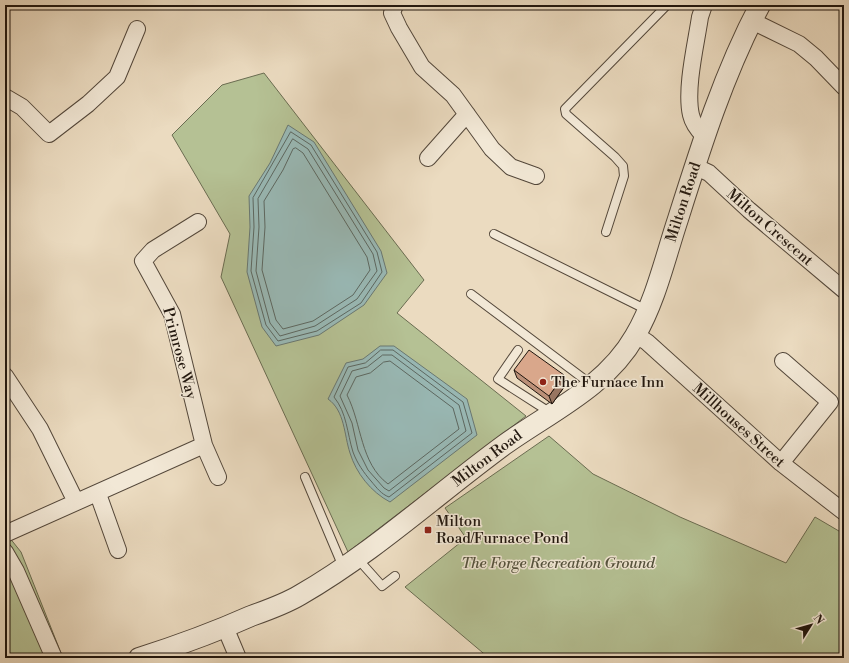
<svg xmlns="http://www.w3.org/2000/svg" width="849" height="663" viewBox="0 0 849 663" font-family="'Libre Bodoni',serif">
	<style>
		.green { fill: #b5c194; stroke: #6a6c51 }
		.water { fill: #99bab7; stroke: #697873 }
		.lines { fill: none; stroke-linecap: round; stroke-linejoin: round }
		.shore { stroke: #5c6862; stroke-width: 1 }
		.service-casing { stroke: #53473a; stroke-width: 10 }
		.minor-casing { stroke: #53473a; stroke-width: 18 }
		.tertiary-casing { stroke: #53473a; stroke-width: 22 }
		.service { stroke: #f2e8d6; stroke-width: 8 }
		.minor { stroke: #f2e8d6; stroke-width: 16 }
		.tertiary { stroke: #f2e8d6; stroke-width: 20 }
		.wall { fill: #bb9078; stroke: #20160e }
		.shaded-wall { fill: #987561; stroke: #20160e }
		.building { fill: #d9a78b; stroke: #20160e }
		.poi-dot { fill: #8f2418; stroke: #f2e8d6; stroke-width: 1.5 }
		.labels { text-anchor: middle; stroke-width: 3; stroke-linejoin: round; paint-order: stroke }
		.street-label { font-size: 15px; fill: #20160e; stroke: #f2e8d6 }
		.poi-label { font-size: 15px; fill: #20160e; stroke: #f2e8d6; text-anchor: start }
		.park-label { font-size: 15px; font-style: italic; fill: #54523d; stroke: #f2e8d6 }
	</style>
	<rect width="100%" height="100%" fill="#ebdbc0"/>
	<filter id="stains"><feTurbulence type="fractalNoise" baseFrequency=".005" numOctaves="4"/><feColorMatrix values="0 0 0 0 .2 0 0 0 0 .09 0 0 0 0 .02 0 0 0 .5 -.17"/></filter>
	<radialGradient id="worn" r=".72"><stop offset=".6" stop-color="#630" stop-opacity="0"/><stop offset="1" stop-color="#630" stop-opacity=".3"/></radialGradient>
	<path class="green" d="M 264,73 L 424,280 L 397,313 L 526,416 L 348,552 L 221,277 L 230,234 L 172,135 L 222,85 Z
		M 549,436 L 593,474 L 680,517 L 786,563 L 815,517 L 844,534 L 844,658 L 489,658 L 405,587 L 466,538 L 445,508 Z
		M 5,532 L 21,552 L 63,658 L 5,658 Z"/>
	<path class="water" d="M 288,125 L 314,142 L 381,251 L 387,273 L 364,305 L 319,335 L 276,346 L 262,327 L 247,272 L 250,227 L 249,196 L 270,163 Z
		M 380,346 L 394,346 L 467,399 L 477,435 L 390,502 C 371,492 356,473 350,453 C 344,435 345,411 328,399 L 346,363 L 363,359 Z"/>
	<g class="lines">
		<path class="shore" d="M 291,132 L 311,145 L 377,252 L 382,272 L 361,303 L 317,331 L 278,341 L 266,325 L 251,271 L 254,227 L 253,198 Z
			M 293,139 L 308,149 L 373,254 L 377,271 L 357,299 L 315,326 L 280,336 L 270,323 L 256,271 L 259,227 L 258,199 Z
			M 296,148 L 303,153 L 367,257 L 370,270 L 353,295 L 313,321 L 283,329 L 276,320 L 262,270 L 265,227 L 264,201 L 283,170 L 293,149 Z
			M 381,350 L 393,350 L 463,402 L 472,433 L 389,497 C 381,494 377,488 371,481 C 364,473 357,463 353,452 C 347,433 347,413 334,397 L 348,367 L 365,363 Z
			M 383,355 L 392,355 L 459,405 L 466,431 L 389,491 L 384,488 L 368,470 L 358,450 L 352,423 L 340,396 L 352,371 L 367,367 Z
			M 384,362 L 390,361 L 453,408 L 459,429 L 388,484 C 360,463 362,424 347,395 L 356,377 L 370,373 Z"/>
		<defs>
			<path id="service" d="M 606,232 L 624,176 L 623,166 L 615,157 L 566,114 L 565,109 L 667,5
				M 494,234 L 647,310
				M 471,294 L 592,385
				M 518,350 L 498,379 L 551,413
				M 305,477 L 343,567
				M 357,558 L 382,586 L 395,576"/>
			<path id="minor" d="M 395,5 L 392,13 L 399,28 L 422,67 L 453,95 L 492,149 L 511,167 L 536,176
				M 704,5 L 700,17 C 696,44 685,89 691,115 C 693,124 698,130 704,136
				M 752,21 L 799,44 L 816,58 L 844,87
				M 5,97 L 22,107 L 49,134 L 88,104 L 117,77 L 137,29
				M 428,158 L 467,114
				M 694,166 L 709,173 L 749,210 L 844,290
				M 198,222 L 153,250 L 143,261 L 172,314 L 204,445 L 218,477
				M 636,335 L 647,342 L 781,463 L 844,512
				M 5,376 L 40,429 L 76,502
				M 781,463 L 830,402 L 783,361
				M 98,494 L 118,550
				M 5,534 L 204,445
				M 5,552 L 16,571 L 54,658
				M 225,627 L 238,658"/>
			<path id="tertiary" d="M 139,658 C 177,646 215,632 251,616 C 268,610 285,604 300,595 C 373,553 436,495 504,445 C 550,412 606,387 635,336 C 656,300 665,258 678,219 C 701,146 724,73 760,5"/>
		</defs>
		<use href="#service" class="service-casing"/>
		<use href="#minor" class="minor-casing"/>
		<use href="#tertiary" class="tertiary-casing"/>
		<use href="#service" class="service"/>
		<use href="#minor" class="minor"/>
		<use href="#tertiary" class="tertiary"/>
	</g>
	<path class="wall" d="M 514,370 L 567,383 L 552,404 L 517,378 Z"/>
	<path class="shaded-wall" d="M 564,375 L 567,383 L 552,404 L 549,396 Z"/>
	<path class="building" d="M 529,350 L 564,375 L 549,396 L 514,370 Z"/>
	<g class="poi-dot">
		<circle cx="543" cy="382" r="4"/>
		<rect x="424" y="526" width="8" height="8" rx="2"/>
	</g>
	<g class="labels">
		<g class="street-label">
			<text transform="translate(683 202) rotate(-72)" y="5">Milton Road</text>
			<text transform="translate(770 227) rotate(41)" y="5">Milton Crescent</text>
			<text transform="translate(180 353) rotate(75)" y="5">Primrose Way</text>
			<text transform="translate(739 425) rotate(42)" y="5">Millhouses Street</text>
			<text transform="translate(487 458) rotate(-37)" y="5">Milton Road</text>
		</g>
		<g class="poi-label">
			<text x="551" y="387">The Furnace Inn</text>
			<text x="436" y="526">Milton<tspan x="436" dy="17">Road/Furnace Pond</tspan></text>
		</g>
		<g class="park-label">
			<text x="558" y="568">The Forge Recreation Ground</text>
		</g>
	</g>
	<rect width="849" height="663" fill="none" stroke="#ebdbc0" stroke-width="20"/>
	<rect x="6" y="6" width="837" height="651" fill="none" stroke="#20160e" stroke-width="2"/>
	<rect x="10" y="10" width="829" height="643" fill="none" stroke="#20160e"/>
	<g transform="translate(811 625) rotate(53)" stroke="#f2e8d6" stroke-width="3" paint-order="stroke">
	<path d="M0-3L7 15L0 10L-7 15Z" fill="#20160e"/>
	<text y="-6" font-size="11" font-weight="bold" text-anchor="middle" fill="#20160e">N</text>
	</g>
	<rect width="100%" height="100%" filter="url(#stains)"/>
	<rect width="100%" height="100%" fill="url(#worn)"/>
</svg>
